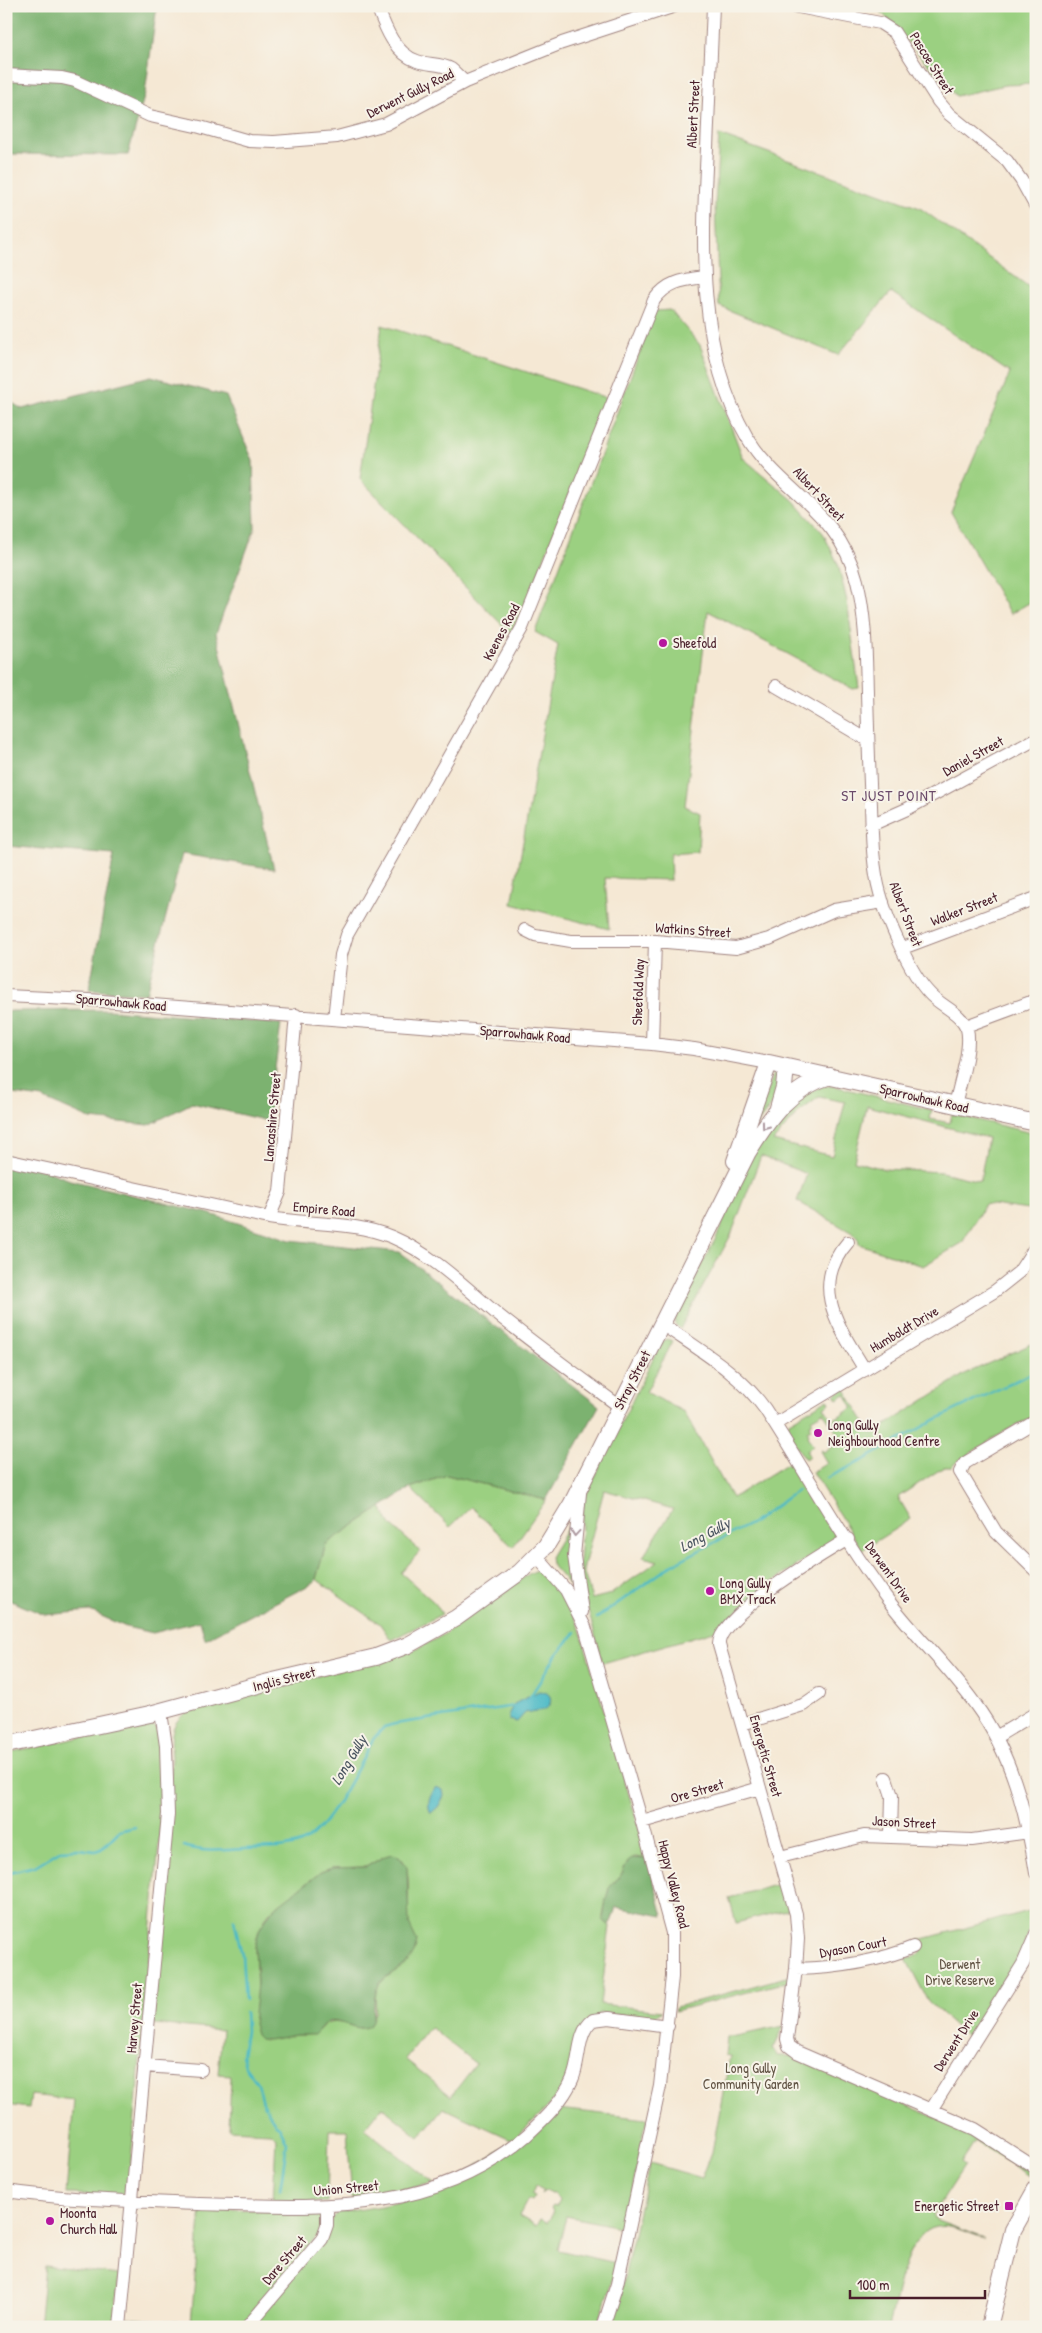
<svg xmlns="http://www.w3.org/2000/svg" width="1042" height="2333" viewBox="0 0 1042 2333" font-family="'Patrick Hand',sans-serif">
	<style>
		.green { fill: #9bd081; stroke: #727856; fill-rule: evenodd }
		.forest { fill: #7cb26f; stroke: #63684d }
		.water { fill: #4cbac6; stroke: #4b6c78 }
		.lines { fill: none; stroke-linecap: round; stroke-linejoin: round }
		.stream { stroke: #4cbac6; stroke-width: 2.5 }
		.minor-casing { stroke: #a08480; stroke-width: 14 }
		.major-casing { stroke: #a08480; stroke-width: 18 }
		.minor { stroke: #fff; stroke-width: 12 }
		.major { stroke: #fff; stroke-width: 16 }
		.oneway { stroke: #ae9aa0 }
		.poi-dot { fill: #b5179e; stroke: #f7f3e8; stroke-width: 2 }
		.labels { text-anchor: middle; stroke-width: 4; stroke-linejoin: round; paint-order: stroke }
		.street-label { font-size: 14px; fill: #4a1f2b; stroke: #f7f3e8 }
		.poi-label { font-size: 14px; fill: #4a1f2b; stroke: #f7f3e8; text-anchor: start }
		.park-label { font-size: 14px; fill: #625445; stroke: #f7f3e8 }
		.neighbourhood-label { font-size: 15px; letter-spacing: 1px; fill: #6a4a6a; stroke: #f7f3e8 }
		.water-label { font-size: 15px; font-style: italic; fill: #4b5561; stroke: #f7f3e8 }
	</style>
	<rect width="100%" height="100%" fill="#f7f3e8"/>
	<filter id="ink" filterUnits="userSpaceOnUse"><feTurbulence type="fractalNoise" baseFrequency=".02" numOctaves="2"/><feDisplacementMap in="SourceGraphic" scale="10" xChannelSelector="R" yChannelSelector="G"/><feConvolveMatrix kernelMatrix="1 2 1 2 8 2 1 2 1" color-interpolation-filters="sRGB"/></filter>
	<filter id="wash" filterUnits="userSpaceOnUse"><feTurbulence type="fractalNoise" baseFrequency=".0096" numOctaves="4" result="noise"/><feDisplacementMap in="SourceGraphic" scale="20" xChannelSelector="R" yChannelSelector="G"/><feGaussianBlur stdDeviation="1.12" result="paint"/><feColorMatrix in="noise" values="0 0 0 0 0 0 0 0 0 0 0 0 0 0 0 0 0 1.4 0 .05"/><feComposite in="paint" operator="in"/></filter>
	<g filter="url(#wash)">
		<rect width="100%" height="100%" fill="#f5e8d4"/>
		<path class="green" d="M 876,6 L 1036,6 L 1036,84 L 1005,85 L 956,96 Z
			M 719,135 L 920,208 L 1036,292 L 1036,599 L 1010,614 L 951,512 L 1010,373 L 891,292 L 838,355 L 719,306 L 715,205 Z
			M 670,310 L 700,345 L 743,458 L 793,500 L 823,533 L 838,564 L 847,601 L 859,688 L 853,689 L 708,611 L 685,806 L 700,813 L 698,852 L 670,854 L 671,880 L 605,878 L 609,929 L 512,904 L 558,645 L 535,632 L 655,311 Z
			M 382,325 L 607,398 L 530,594 L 510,633 L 360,479 Z
			M 777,1072 L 778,1073 L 778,1097 L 748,1136 L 774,1074 Z
			M 822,1086 L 834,1086 L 932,1110 L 930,1119 L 950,1123 L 952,1114 L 1036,1134 L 1036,1211 L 985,1204 L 962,1243 L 923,1266 L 859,1244 L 858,1239 L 854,1234 L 797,1201 L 807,1174 L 761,1156 L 731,1235 L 680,1329 L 675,1324 L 675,1316 L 717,1236 L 751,1156 L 792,1102 ZM 819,1097 L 845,1102 L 832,1156 L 773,1141 L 799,1112 ZM 867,1106 L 988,1138 L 980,1181 L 941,1172 L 884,1169 L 854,1161 Z
			M 667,1339 L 673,1341 L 646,1392 L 684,1412 L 732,1498 L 790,1462 L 834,1530 L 834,1541 L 769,1584 L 714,1631 L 603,1663 L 578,1574 L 584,1499 L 660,1344 ZM 604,1490 L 673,1509 L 643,1557 L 658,1561 L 611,1594 L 592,1599 L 583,1570 Z
			M 1036,1342 L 1036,1416 L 1007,1430 L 955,1463 L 952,1467 L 944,1467 L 898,1497 L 911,1519 L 862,1550 L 812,1472 L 827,1463 L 820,1451 L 822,1450 L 824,1452 L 842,1439 L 823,1412 L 811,1419 L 813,1422 L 809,1425 L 811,1429 L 807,1431 L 808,1434 L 807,1436 L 813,1446 L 806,1450 L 809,1456 L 805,1459 L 787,1432 L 789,1422 L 828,1399 L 830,1403 L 824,1407 L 832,1420 L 853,1408 L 845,1394 L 837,1399 L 835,1395 L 844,1388 L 872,1434 L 965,1374 Z
			M 447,1475 L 546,1500 L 513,1547 L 471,1507 L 450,1527 L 410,1488 Z
			M 381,1507 L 391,1525 L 420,1551 L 401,1573 L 435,1603 L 442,1614 L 391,1640 L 380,1624 L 316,1579 L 326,1544 Z
			M 571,1526 L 572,1588 L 551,1564 L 550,1557 L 568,1527 Z
			M 537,1570 C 556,1576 572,1612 580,1629 L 648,1859 L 635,1857 L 628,1861 L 621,1875 L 609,1888 L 603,1916 L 603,1920 L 610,1926 L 600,2004 L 662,2011 L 653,2018 L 599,2013 L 575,2056 L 564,2085 L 547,2108 L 513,2140 L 443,2108 L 419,2137 L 382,2107 L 365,2129 L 434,2183 L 352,2200 L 347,2130 L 329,2130 L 327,2202 L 273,2202 L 276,2137 L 270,2132 L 229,2130 L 231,2075 L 218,2074 L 222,2030 L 153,2024 L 172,1758 C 171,1737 169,1724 188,1711 L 417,1649 L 443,1635 L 529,1574 ZM 399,1856 C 415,1869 405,1905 409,1924 C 411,1933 419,1937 415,1948 C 409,1968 388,1971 378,1986 C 373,1995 377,2005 375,2013 C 373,2018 370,2023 367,2027 L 360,2028 L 334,2021 L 325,2023 L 320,2029 L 306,2035 L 296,2035 L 264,2040 L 257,1992 L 255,1947 L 259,1930 L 269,1913 L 321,1872 L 332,1868 L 366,1867 L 381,1858 ZM 430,2027 L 476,2064 L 451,2096 L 405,2059 Z
			M 150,1723 L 156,1727 L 159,1733 L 162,1808 L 130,2172 L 125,2191 L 122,2195 L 66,2194 L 74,2100 L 31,2095 L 29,2108 L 6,2105 L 6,1753 Z
			M 782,1883 L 790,1909 L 736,1923 L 729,1898 Z
			M 1033,1910 C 1028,1958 994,1998 968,2038 L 928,2001 L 906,1959 C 917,1958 927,1952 919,1940 Z
			M 790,1976 L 790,1981 L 675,2011 L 676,2007 Z
			M 784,2026 L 773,2049 L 777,2056 L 794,2056 L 975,2135 L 1026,2168 L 1029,2176 L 975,2141 L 961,2163 L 965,2166 L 933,2215 L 937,2221 L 984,2238 C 970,2234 951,2224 936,2227 C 904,2232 896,2301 889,2327 L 609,2327 L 620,2296 L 650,2163 L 702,2178 L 712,2152 L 730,2056 L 725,2055 L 727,2038 Z
			M 559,2109 L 647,2119 L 624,2228 L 566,2216 L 558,2250 L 616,2263 L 610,2290 L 597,2327 L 253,2327 L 337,2213 L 382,2206 L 439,2192 ZM 536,2186 L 543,2190 L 541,2194 L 545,2191 L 551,2194 L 552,2192 L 560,2200 L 556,2207 L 553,2206 L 551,2209 L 554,2211 L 547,2222 L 540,2219 L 536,2226 L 519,2216 L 528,2199 L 532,2201 L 535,2196 L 531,2194 Z
			M 201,2208 L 314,2212 L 322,2215 L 322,2230 L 241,2327 L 126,2327 L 127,2318 L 191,2323 Z
			M 45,2266 L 119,2275 L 114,2327 L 39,2327 Z"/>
		<path class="forest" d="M 6,6 L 157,6 L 145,93 L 128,155 L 12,154 L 6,158 Z
			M 151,376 L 226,396 L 253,461 L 255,528 L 216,633 L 274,869 L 182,854 L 146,994 L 89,990 L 114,855 L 6,846 L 6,399 L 22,409 Z
			M 109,1010 L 281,1024 L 268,1121 L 192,1103 L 149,1125 L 90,1119 L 42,1098 L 6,1093 L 6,1011 Z
			M 6,1155 L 70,1180 L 207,1213 L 290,1240 L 399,1252 L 599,1406 L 546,1500 L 447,1475 L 410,1488 L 326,1544 L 315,1582 L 205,1639 L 200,1621 L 153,1633 L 126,1627 L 90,1611 L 45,1615 L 6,1599 Z
			M 392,1854 L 399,1856 L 407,1867 L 409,1924 L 417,1941 C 412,1973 389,1967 378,1987 C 371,1999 377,2013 370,2025 C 357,2035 342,2017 328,2021 C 322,2024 319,2031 314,2035 L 296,2035 L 268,2040 L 260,2039 L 256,2035 L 253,2024 L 257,1983 L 255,1947 L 259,1930 L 273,1909 L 321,1872 L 332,1868 L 366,1867 L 385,1856 Z
			M 632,1858 L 648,1859 L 663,1916 L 616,1907 L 610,1926 L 603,1920 L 606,1899 L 609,1888 L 621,1875 L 628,1861 Z"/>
		<path class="water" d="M 539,1691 L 547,1693 C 553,1698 551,1704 546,1709 L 525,1713 L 517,1722 L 509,1720 L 509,1713 L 514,1704 Z
			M 436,1787 L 443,1790 L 444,1796 L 438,1807 L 431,1813 C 426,1806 430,1792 436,1787 Z"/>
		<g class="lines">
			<path class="stream" d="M 827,1478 L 862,1461 L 933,1421 L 1036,1371
				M 597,1618 L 673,1564 L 754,1522 L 798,1490
				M 530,1697 L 557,1654 L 576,1632
				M 184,1846 C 203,1853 225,1850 244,1849 C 263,1848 284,1850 301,1843 C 328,1832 359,1764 374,1738 L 384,1727 L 395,1724 L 515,1706
				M 6,1873 L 35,1866 L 61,1850 L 79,1849 L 95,1851 L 101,1849 L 119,1831 L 135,1827
				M 234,1920 L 242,1955 L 245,2000
				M 245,2012 L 246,2031 L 242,2055 L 245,2066 L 258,2084 L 263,2102 L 275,2124 L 280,2128 L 287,2143 L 280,2190"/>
		</g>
	</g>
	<g filter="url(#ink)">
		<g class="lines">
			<defs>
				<path id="minor" d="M 377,6 C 385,27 394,53 417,61 C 428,65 441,63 451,69 C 456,73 460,78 465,82
					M 713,6 C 711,54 709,101 707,148 C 702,243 697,351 747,437 C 780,492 839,510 857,581 C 866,617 866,656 867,692 C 868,730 869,767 871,805 C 872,834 872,864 880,893 C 887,920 910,973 929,993 C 940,1006 962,1013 967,1029 C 972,1047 959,1086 955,1105
					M 793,6 L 880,23 L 894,32 L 938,101 L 949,114 L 1007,161 L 1021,180 L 1036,207
					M 6,75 L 62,78 L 75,81 L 150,116 L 200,127 L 249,141 L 274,142 L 337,137 L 386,124 L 465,82 L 562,43 L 675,6
					M 776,686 L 868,740
					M 871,825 L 907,809 L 1036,739
					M 525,930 L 535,935 L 571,941 L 655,941 L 736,948 L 769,939 L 834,910 L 883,902
					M 903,948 L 1036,898
					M 6,996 L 89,1000 L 652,1044 L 694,1049 L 769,1063
					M 334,1019 L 341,955 L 347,935 L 522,628 L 654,300 C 668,281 683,280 704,277
					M 966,1026 L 1036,1000
					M 652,1044 L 655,941
					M 6,1160 L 269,1218 C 310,1225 353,1221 392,1237 C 432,1254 465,1287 497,1314 C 537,1346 578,1376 619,1406
					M 269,1218 L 280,1192 L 296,1015
					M 848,1242 C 808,1287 840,1328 865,1370
					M 662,1324 C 699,1350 739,1372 765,1409 C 806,1472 843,1540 888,1600 C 915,1636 949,1667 975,1704 C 1012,1754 1026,1812 1036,1873
					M 1036,1421 L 965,1463 L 960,1472 L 996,1532 L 1036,1571
					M 775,1424 L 995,1291 L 1019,1272 L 1036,1246
					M 580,1493 L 574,1556 L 582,1612
					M 848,1539 C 823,1554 716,1617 719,1645 L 796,1914 L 798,1939 L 796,1969 L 787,2039 L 789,2046 L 797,2052 L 975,2129 L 1036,2168
					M 537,1557 L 566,1590 L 585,1627 L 642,1822 L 672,1933 L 672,1977 L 660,2086 L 617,2284 L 603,2327
					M 742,1724 L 803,1705 L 819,1694
					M 996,1737 L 1036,1713
					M 886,1778 L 892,1796 L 891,1836
					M 642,1822 L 760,1788
					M 780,1857 L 864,1836 L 972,1840 L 1029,1832
					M 796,1969 C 835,1968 877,1962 913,1947
					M 144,2066 L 201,2070
					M 931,2110 L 1023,1964 L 1036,1934
					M 6,2191 C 70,2200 134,2201 199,2204 C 315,2207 433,2217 527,2135 C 544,2119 563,2101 572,2080 C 581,2061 576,2033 593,2020 L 609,2018 L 668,2026
					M 120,2327 L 168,1814 L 166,1746 L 161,1712
					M 247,2327 L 322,2239 L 327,2225 L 327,2206"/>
				<path id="major" d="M 778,1108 L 784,1087 L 786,1067
					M 735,1161 L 769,1063 L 1036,1123
					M 6,1745 L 150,1714 L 269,1682 L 376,1657 L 408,1645 L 456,1618 L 520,1572 L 546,1546 L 571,1505 L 748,1152 C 769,1118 790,1088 830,1076
					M 989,2327 L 1013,2230 L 1036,2189"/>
			</defs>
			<use href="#minor" class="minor-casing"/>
			<use href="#major" class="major-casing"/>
			<use href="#minor" class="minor"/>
			<use href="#major" class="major"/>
		</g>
		<defs><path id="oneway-chevron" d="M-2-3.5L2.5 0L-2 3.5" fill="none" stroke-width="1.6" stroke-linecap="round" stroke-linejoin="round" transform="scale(1.25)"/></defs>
		<g class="oneway">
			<use href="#oneway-chevron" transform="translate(765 1126) rotate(126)"/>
			<use href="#oneway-chevron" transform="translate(575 1533) rotate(95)"/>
		</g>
	</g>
	<g class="poi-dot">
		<circle cx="663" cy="643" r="5"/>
		<circle cx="818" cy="1433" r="5"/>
		<circle cx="710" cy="1591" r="5"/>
		<rect x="1004" y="2201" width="10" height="10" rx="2.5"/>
		<circle cx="50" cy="2221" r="5"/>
	</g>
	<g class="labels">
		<g class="street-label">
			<text transform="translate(932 63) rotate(58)" y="5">Pascoe Street</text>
			<text transform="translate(410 93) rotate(-26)" y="5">Derwent Gully Road</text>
			<text transform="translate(693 114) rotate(-87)" y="5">Albert Street</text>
			<text transform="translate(819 494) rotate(47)" y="5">Albert Street</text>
			<text transform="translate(501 632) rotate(-62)" y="5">Keenes Road</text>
			<text transform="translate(973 756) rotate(-29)" y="5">Daniel Street</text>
			<text transform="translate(964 909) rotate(-21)" y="5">Walker Street</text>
			<text transform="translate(906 914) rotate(69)" y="5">Albert Street</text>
			<text transform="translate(693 930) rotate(4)" y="5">Watkins Street</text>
			<text transform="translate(638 992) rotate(-88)" y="5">Sheefold Way</text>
			<text transform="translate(121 1002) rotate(5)" y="5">Sparrowhawk Road</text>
			<text transform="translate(525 1034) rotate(5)" y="5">Sparrowhawk Road</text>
			<text transform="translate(924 1098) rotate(13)" y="5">Sparrowhawk Road</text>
			<text transform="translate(272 1117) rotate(-85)" y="5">Lancashire Street</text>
			<text transform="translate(324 1209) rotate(5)" y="5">Empire Road</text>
			<text transform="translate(904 1329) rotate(-31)" y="5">Humboldt Drive</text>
			<text transform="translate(632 1380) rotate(-63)" y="5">Stray Street</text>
			<text transform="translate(889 1572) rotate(55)" y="5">Derwent Drive</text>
			<text transform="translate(284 1679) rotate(-14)" y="5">Inglis Street</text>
			<text transform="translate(766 1756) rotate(74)" y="5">Energetic Street</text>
			<text transform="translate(697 1791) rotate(-16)" y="5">Ore Street</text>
			<text transform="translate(904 1822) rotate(3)" y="5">Jason Street</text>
			<text transform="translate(674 1884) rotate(76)" y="5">Happy Valley Road</text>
			<text transform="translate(853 1947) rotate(-10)" y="5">Dyason Court</text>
			<text transform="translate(134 2018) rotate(-85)" y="5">Harvey Street</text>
			<text transform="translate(956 2040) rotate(-57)" y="5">Derwent Drive</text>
			<text transform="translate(346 2188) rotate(-5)" y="5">Union Street</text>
			<text transform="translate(284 2260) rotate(-49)" y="5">Dare Street</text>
		</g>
		<g class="poi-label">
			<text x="673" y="648">Sheefold</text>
			<text x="828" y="1430">Long Gully<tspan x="828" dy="16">Neighbourhood Centre</tspan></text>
			<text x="720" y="1588">Long Gully<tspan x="720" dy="16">BMX Track</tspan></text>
			<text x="999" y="2211" text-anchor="end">Energetic Street</text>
			<text x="60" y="2218">Moonta<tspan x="60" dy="16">Church Hall</tspan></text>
		</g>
		<g class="park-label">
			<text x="960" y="1969">Derwent<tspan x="960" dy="16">Drive Reserve</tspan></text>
			<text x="751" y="2073">Long Gully<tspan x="751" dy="16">Community Garden</tspan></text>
		</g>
		<g class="neighbourhood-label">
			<text x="889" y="801">ST JUST POINT</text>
		</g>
		<g class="water-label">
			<text transform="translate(705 1535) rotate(-28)" y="5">Long Gully</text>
			<text transform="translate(349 1760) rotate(-59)" y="5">Long Gully</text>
		</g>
	</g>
	<rect width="1042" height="2333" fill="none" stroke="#f7f3e8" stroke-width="25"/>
	<path d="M850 2290v8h135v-8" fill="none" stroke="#4a1f2b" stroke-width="2.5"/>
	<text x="857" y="2290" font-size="15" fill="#4a1f2b" stroke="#f7f3e8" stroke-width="4" paint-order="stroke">100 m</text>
</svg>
